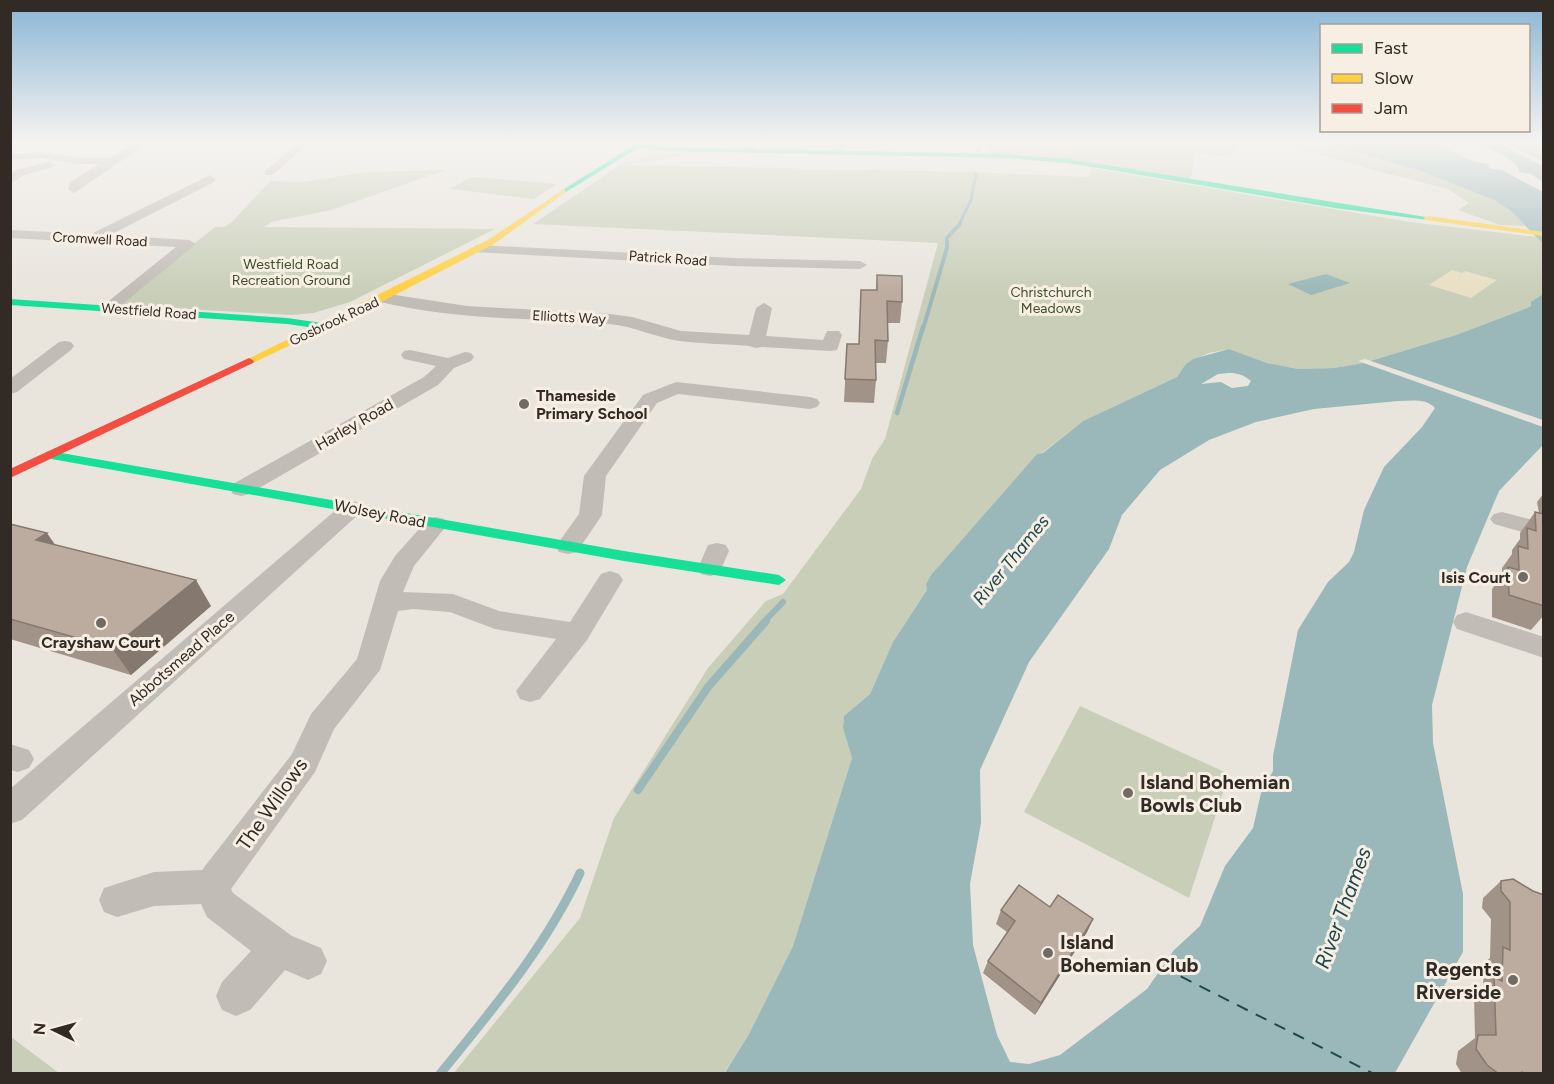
<svg xmlns="http://www.w3.org/2000/svg" width="1554" height="1084" viewBox="0 0 1554 1084" font-family="Figtree,sans-serif">
	<style>
		.green { fill: #c8ceb8 }
		.sand { fill: #e9dfc4 }
		.water { fill: #9ab7b9; fill-rule: evenodd }
		.pier { fill: #e9e5dd }
		.lines { fill: none; stroke-linecap: round; stroke-linejoin: round }
		.stream-far5 { stroke: #9ab7b9; stroke-width: 3 }
		.stream-far4 { stroke: #9ab7b9; stroke-width: 4 }
		.stream-far3 { stroke: #9ab7b9; stroke-width: 4.5 }
		.stream-far2 { stroke: #9ab7b9; stroke-width: 6 }
		.stream-far1 { stroke: #9ab7b9; stroke-width: 8 }
		.stream { stroke: #9ab7b9; stroke-width: 9 }
		.ferry { stroke: #1e4850; stroke-width: 2; stroke-dasharray: 12 9; stroke-linecap: butt }
		.street { fill: #c1bcb6; fill-rule: evenodd }
		.fast { fill: #16e098; fill-rule: evenodd }
		.slow { fill: #ffcf43; fill-rule: evenodd }
		.jam { fill: #f24e42; fill-rule: evenodd }
		.wall { fill: #a29389 }
		.shaded-wall { fill: #84786f }
		.building { fill: #bcab9f; stroke: #84786f; stroke-width: 1.5 }
		.poi-dot { fill: #726b65; stroke: #f7efe3; stroke-width: 2 }
		.labels { text-anchor: middle; stroke-width: 6; stroke-linejoin: round; paint-order: stroke }
		.far-street-label { font-size: 14px; fill: #322a25; stroke: #f7efe3 }
		.far-park-label { font-size: 14px; fill: #3e4e2b; stroke: #f7efe3 }
		.poi-label { font-size: 16px; font-weight: bold; fill: #322a25; stroke: #f7efe3; text-anchor: start }
		.street-label { font-size: 16px; fill: #322a25; stroke: #f7efe3 }
		.water-label { font-size: 18px; font-style: italic; fill: #1e4850; stroke: #f7efe3 }
		.near-poi-label { font-size: 20px; font-weight: bold; fill: #322a25; stroke: #f7efe3; text-anchor: start }
		.near-street-label { font-size: 20px; fill: #322a25; stroke: #f7efe3 }
		.near-water-label { font-size: 21px; font-style: italic; fill: #1e4850; stroke: #f7efe3 }
	</style>
	<rect width="100%" height="100%" fill="#e9e5dd"/>
	<path class="green" d="M 988,142 L 1225,142 L 1242,145 L 1228,157 L 1194,152 L 1191,180 L 990,154 Z
		M 1277,142 L 1320,142 L 1418,170 L 1494,200 L 1511,211 L 1525,226 L 1500,225 L 1458,210 L 1469,203 L 1448,189 L 1373,170 Z
		M 1503,142 L 1543,142 L 1543,162 Z
		M 688,153 L 662,160 L 620,165 L 974,172 L 1089,177 L 1091,168 L 1410,222 L 1536,237 L 1543,244 L 1543,294 L 1531,302 L 1531,306 L 1527,308 L 1456,335 L 1365,363 L 1334,368 L 1298,369 L 1267,363 L 1229,349 L 1209,353 L 1185,365 L 1177,377 L 1083,421 L 1042,453 L 1037,454 L 931,575 L 926,584 L 927,590 L 893,642 L 870,694 L 844,716 L 843,728 L 852,758 L 793,946 L 749,1034 L 724,1073 L 453,1074 L 580,918 L 614,818 L 708,668 L 766,601 L 783,594 L 861,489 L 872,459 L 885,439 L 938,243 L 533,224 L 620,165 L 617,165 L 654,155 Z
		M 446,170 L 331,210 L 271,222 L 264,227 L 495,229 L 350,302 L 313,313 L 292,315 L 117,305 L 215,227 L 224,227 L 232,222 L 270,181 L 303,182 L 366,172 Z
		M 476,177 L 557,184 L 534,199 L 450,189 L 469,178 Z
		M 1080,706 L 1229,774 L 1189,898 L 1024,812 Z
		M 11,1037 L 59,1073 L 11,1073 Z"/>
	<path class="sand" d="M 1452,270 L 1462,273 L 1465,271 L 1497,280 L 1471,298 L 1429,285 Z"/>
	<path class="water" d="M 1320,142 L 1432,142 L 1472,161 L 1488,164 L 1489,168 L 1502,170 L 1543,192 L 1543,244 L 1511,211 L 1494,200 L 1418,170 Z
		M 1476,142 L 1496,142 L 1543,166 L 1543,182 L 1531,174 L 1505,170 L 1520,172 C 1515,158 1489,148 1476,142 Z
		M 1326,274 L 1350,283 L 1311,295 L 1288,284 Z
		M 1543,294 L 1543,445 L 1499,491 L 1467,567 L 1432,705 L 1433,743 L 1463,894 L 1463,952 L 1395,1073 L 724,1074 L 749,1034 L 793,946 L 852,758 L 843,728 L 844,716 L 870,694 L 893,642 L 927,590 L 926,584 L 931,575 L 1037,454 L 1043,453 L 1083,421 L 1177,377 L 1185,365 L 1193,359 L 1229,349 L 1267,363 L 1298,369 L 1334,368 L 1364,363 L 1456,335 L 1527,308 L 1531,306 L 1531,302 ZM 1229,373 C 1238,373 1244,375 1251,381 L 1248,386 L 1232,388 L 1221,382 L 1201,384 L 1218,374 ZM 1398,401 C 1411,401 1426,398 1435,408 L 1422,427 L 1384,467 L 1364,510 L 1354,552 L 1349,562 L 1328,582 L 1298,630 L 1273,756 L 1273,771 L 1261,793 L 1253,828 L 1225,866 L 1200,926 L 1174,950 L 1147,989 L 1060,1055 L 1029,1064 L 1010,1062 L 997,1035 L 973,945 L 970,884 L 981,823 L 980,770 L 1029,662 L 1109,549 L 1122,515 L 1160,470 L 1209,440 L 1256,422 L 1314,409 Z"/>
	<path class="pier" d="M 1365,359 L 1543,420 L 1543,427 L 1358,361 Z"/>
	<g class="lines">
		<path class="stream-far5" d="M 1508,142 L 1544,159
			M 978,151 L 981,142
			M 959,225 L 971,200 L 976,174"/>
		<path class="stream-far4" d="M 923,329 L 947,248 L 947,238 L 960,224"/>
		<path class="stream-far3" d="M 897,413 L 923,327"/>
		<path class="stream-far2" d="M 764,622 L 783,602"/>
		<path class="stream-far1" d="M 638,790 L 708,687 L 766,621"/>
		<path class="stream" d="M 440,1074 C 492,1010 545,948 580,873"/>
		<path class="ferry" d="M 1162,967 L 1374,1074"/>
		<path class="street" d="M 136,142 L 149,142 L 74,193 L 68,189 L 70,182 L 99,164 L 77,164 L 43,158 L 10,160 L 10,154 L 43,152 L 77,158 L 110,158 Z
			M 299,142 L 310,142 L 273,175 L 265,175 L 265,171 Z
			M 748,142 L 759,142 L 750,152 L 742,152 L 741,150 Z
			M 838,142 L 849,142 L 840,154 L 832,154 L 830,152 Z
			M 49,162 L 55,165 L 53,167 L 24,175 L 10,184 L 10,174 L 16,170 Z
			M 210,175 L 216,179 L 214,182 L 110,235 L 189,240 L 196,244 L 114,311 L 108,313 L 100,308 L 176,247 L 10,238 L 10,230 L 91,234 Z
			M 477,245 L 734,258 L 860,261 L 867,265 L 860,269 L 734,266 L 472,252 L 470,249 Z
			M 382,293 L 467,306 L 610,314 L 632,317 L 681,331 L 749,335 L 756,308 L 764,303 L 772,308 L 766,336 L 823,340 L 827,331 L 839,331 L 842,335 L 837,350 L 831,351 L 762,347 L 756,348 L 749,346 C 727,344 703,344 680,341 C 656,338 634,326 609,324 C 531,318 453,320 376,301 L 374,298 Z
			M 65,341 L 71,342 L 74,346 L 71,350 L 17,392 L 10,394 L 10,379 L 59,342 Z
			M 410,350 L 448,358 L 465,352 L 471,353 L 474,357 L 471,361 L 454,368 L 438,385 L 249,494 L 241,496 L 233,494 L 230,489 L 233,484 L 424,377 L 436,366 L 404,359 L 401,355 L 404,351 Z
			M 676,382 L 810,397 L 817,399 L 820,403 L 817,407 L 810,409 L 678,394 L 657,403 L 606,476 L 602,515 L 577,552 L 568,554 L 559,552 L 556,546 L 579,514 L 584,476 L 643,395 Z
			M 352,501 L 360,503 L 363,508 L 360,513 L 22,820 L 10,824 L 10,789 L 344,503 Z
			M 1502,512 L 1544,523 L 1544,538 L 1494,524 L 1490,519 L 1494,514 Z
			M 436,517 L 444,519 L 448,524 L 414,566 L 403,592 L 453,594 L 499,611 L 570,622 L 601,574 L 610,571 L 619,574 L 623,580 L 587,640 L 540,699 L 530,702 L 520,699 L 516,691 L 556,639 L 495,629 L 450,612 L 413,609 L 398,611 L 380,670 L 334,729 L 315,772 L 231,889 L 233,893 L 292,936 L 321,948 L 327,961 L 321,974 L 308,980 L 285,970 L 250,1010 L 236,1016 L 222,1010 L 216,996 L 222,982 L 251,951 L 207,917 L 201,904 L 154,906 L 117,917 L 104,912 L 99,900 L 104,888 L 154,872 L 202,870 L 292,754 L 311,714 L 357,659 L 380,581 L 395,556 L 428,519 Z
			M 717,543 L 726,545 L 729,551 L 719,574 L 710,576 L 701,574 L 698,568 L 708,545 Z
			M 1466,612 L 1544,637 L 1544,658 L 1457,629 L 1453,622 L 1457,615 Z
			M 10,744 L 29,750 L 34,759 L 29,768 L 18,772 L 10,770 Z"/>
		<path class="fast" d="M 639,142 L 646,142 L 643,145 L 669,147 L 1004,154 L 1069,159 L 1432,218 L 1428,220 L 1335,208 L 1069,163 L 1004,158 L 669,151 L 638,148 L 566,192 L 561,191 Z
			M 10,299 L 287,318 L 322,323 L 327,326 L 322,329 L 287,324 L 10,305 Z
			M 50,451 L 624,551 L 779,575 L 786,580 L 779,585 L 624,561 L 46,458 L 44,455 L 46,452 Z"/>
		<path class="slow" d="M 564,189 L 566,192 L 494,244 L 385,300 L 253,363 L 245,363 L 244,361 L 488,240 Z
			M 1428,216 L 1544,232 L 1544,236 L 1425,220 L 1424,218 Z"/>
		<path class="jam" d="M 249,358 L 254,361 L 253,363 L 10,478 L 10,469 Z"/>
	</g>
	<path class="wall" d="M 877,275 L 902,302 L 900,323 L 887,323 L 888,341 L 886,363 L 876,363 L 876,380 L 874,403 L 844,402 L 847,344 L 859,344 L 861,290 L 876,290 Z
		M 1544,493 L 1544,615 L 1531,630 L 1492,617 L 1492,589 L 1502,575 L 1502,568 L 1512,554 L 1512,550 L 1520,539 L 1520,533 L 1535,512 L 1539,513 L 1537,502 Z
		M 10,524 L 55,545 L 211,606 L 131,675 L 10,639 Z
		M 1513,879 L 1544,1074 L 1462,1074 L 1456,1064 L 1458,1051 L 1475,1038 L 1474,994 L 1483,987 L 1484,963 L 1490,958 L 1491,919 L 1482,908 L 1483,898 L 1501,881 Z
		M 1050,907 L 1093,919 L 1087,932 L 1035,1015 L 983,973 L 988,961 L 1007,932 L 996,924 L 1001,910 Z"/>
	<path class="shaded-wall" d="M 47,533 L 65,559 L 36,540 Z
		M 196,580 L 211,606 L 131,675 L 112,648 Z
		M 1093,919 L 1087,932 L 1035,1015 L 1041,1003 Z"/>
	<path class="building" d="M 877,275 L 902,276 L 902,302 L 887,301 L 888,341 L 875,340 L 876,380 L 845,379 L 847,344 L 859,344 L 861,290 L 877,290 Z
		M 1535,512 L 1544,514 L 1544,606 L 1509,595 L 1508,567 L 1519,570 L 1518,546 L 1528,549 L 1527,528 L 1536,531 Z
		M 10,524 L 47,533 L 36,540 L 196,580 L 112,648 L 10,619 Z
		M 1513,879 L 1533,891 L 1544,895 L 1544,1074 L 1525,1074 L 1522,1072 L 1518,1074 L 1499,1074 L 1487,1065 L 1476,1049 L 1478,1035 L 1496,1035 L 1494,977 L 1502,981 L 1503,947 L 1510,950 L 1510,902 L 1501,891 L 1501,881 Z
		M 1019,885 L 1050,907 L 1058,895 L 1093,919 L 1041,1003 L 988,961 L 1015,921 L 1001,910 Z"/>
	<linearGradient id="sky" x2="0" y2="1"><stop stop-color="#89b5d5"/><stop offset="0.48" stop-color="#f5f3f0"/><stop offset="1" stop-color="#f5f3f0" stop-opacity="0"/></linearGradient>
	<rect width="1554" height="294" fill="url(#sky)"/>
	<g class="poi-dot">
		<circle cx="524" cy="404" r="6"/>
		<circle cx="1523" cy="577" r="6"/>
		<circle cx="101" cy="623" r="6"/>
		<circle cx="1128" cy="793" r="6"/>
		<circle cx="1048" cy="953" r="6"/>
		<circle cx="1513" cy="980" r="6"/>
	</g>
	<g class="labels">
		<g class="far-street-label">
			<text transform="translate(100 239) rotate(3)" y="5">Cromwell Road</text>
			<text transform="translate(668 258) rotate(4)" y="5">Patrick Road</text>
			<text transform="translate(149 311) rotate(4)" y="5">Westfield Road</text>
			<text transform="translate(569 317) rotate(3)" y="5">Elliotts Way</text>
			<text transform="translate(334 321) rotate(-25)" y="5">Gosbrook Road</text>
		</g>
		<g class="far-park-label">
			<text x="291" y="269">Westfield Road<tspan x="291" dy="16">Recreation Ground</tspan></text>
			<text x="1051" y="297">Christchurch<tspan x="1051" dy="16">Meadows</tspan></text>
		</g>
		<g class="poi-label">
			<text x="536" y="401">Thameside<tspan x="536" dy="18">Primary School</tspan></text>
			<text x="1511" y="583" text-anchor="end">Isis Court</text>
			<text x="101" y="648" text-anchor="middle">Crayshaw Court</text>
		</g>
		<g class="street-label">
			<text transform="translate(354 424) rotate(-30)" y="6">Harley Road</text>
			<text transform="translate(380 513) rotate(11)" y="6">Wolsey Road</text>
			<text transform="translate(181 658) rotate(-41)" y="6">Abbotsmead Place</text>
		</g>
		<g class="water-label">
			<text transform="translate(1011 560) rotate(-51)" y="6">River Thames</text>
		</g>
		<g class="near-poi-label">
			<text x="1140" y="789">Island Bohemian<tspan x="1140" dy="23">Bowls Club</tspan></text>
			<text x="1060" y="949">Island<tspan x="1060" dy="23">Bohemian Club</tspan></text>
			<text x="1501" y="976" text-anchor="end">Regents<tspan x="1501" dy="23">Riverside</tspan></text>
		</g>
		<g class="near-street-label">
			<text transform="translate(272 804) rotate(-55)" y="7">The Willows</text>
		</g>
		<g class="near-water-label">
			<text transform="translate(1343 908) rotate(-70)" y="7">River Thames</text>
		</g>
	</g>
	<rect width="1554" height="1084" fill="none" stroke="#322a25" stroke-width="24"/>
	<rect x="1320" y="24" width="210" height="108" fill="#f7efe3" stroke="#a8a097" stroke-width="1.5"/>
	<rect x="1332" y="44" width="30" height="9" fill="#16e098" stroke="#a8a097" stroke-width="1.5"/>
	<text x="1374" y="54" font-size="18" fill="#322a25">Fast</text>
	<rect x="1332" y="74" width="30" height="9" fill="#ffcf43" stroke="#a8a097" stroke-width="1.5"/>
	<text x="1374" y="84" font-size="18" fill="#322a25">Slow</text>
	<rect x="1332" y="104" width="30" height="9" fill="#f24e42" stroke="#a8a097" stroke-width="1.5"/>
	<text x="1374" y="114" font-size="18" fill="#322a25">Jam</text>
	<g transform="translate(54 1030) rotate(275)" stroke="#f7efe3" stroke-width="4.5" paint-order="stroke">
	<path d="M0-4.5L10 22L0 15L-10 22Z" fill="#322a25"/>
	<text y="-9" font-size="16" font-weight="bold" text-anchor="middle" fill="#322a25">N</text>
	</g>
</svg>
